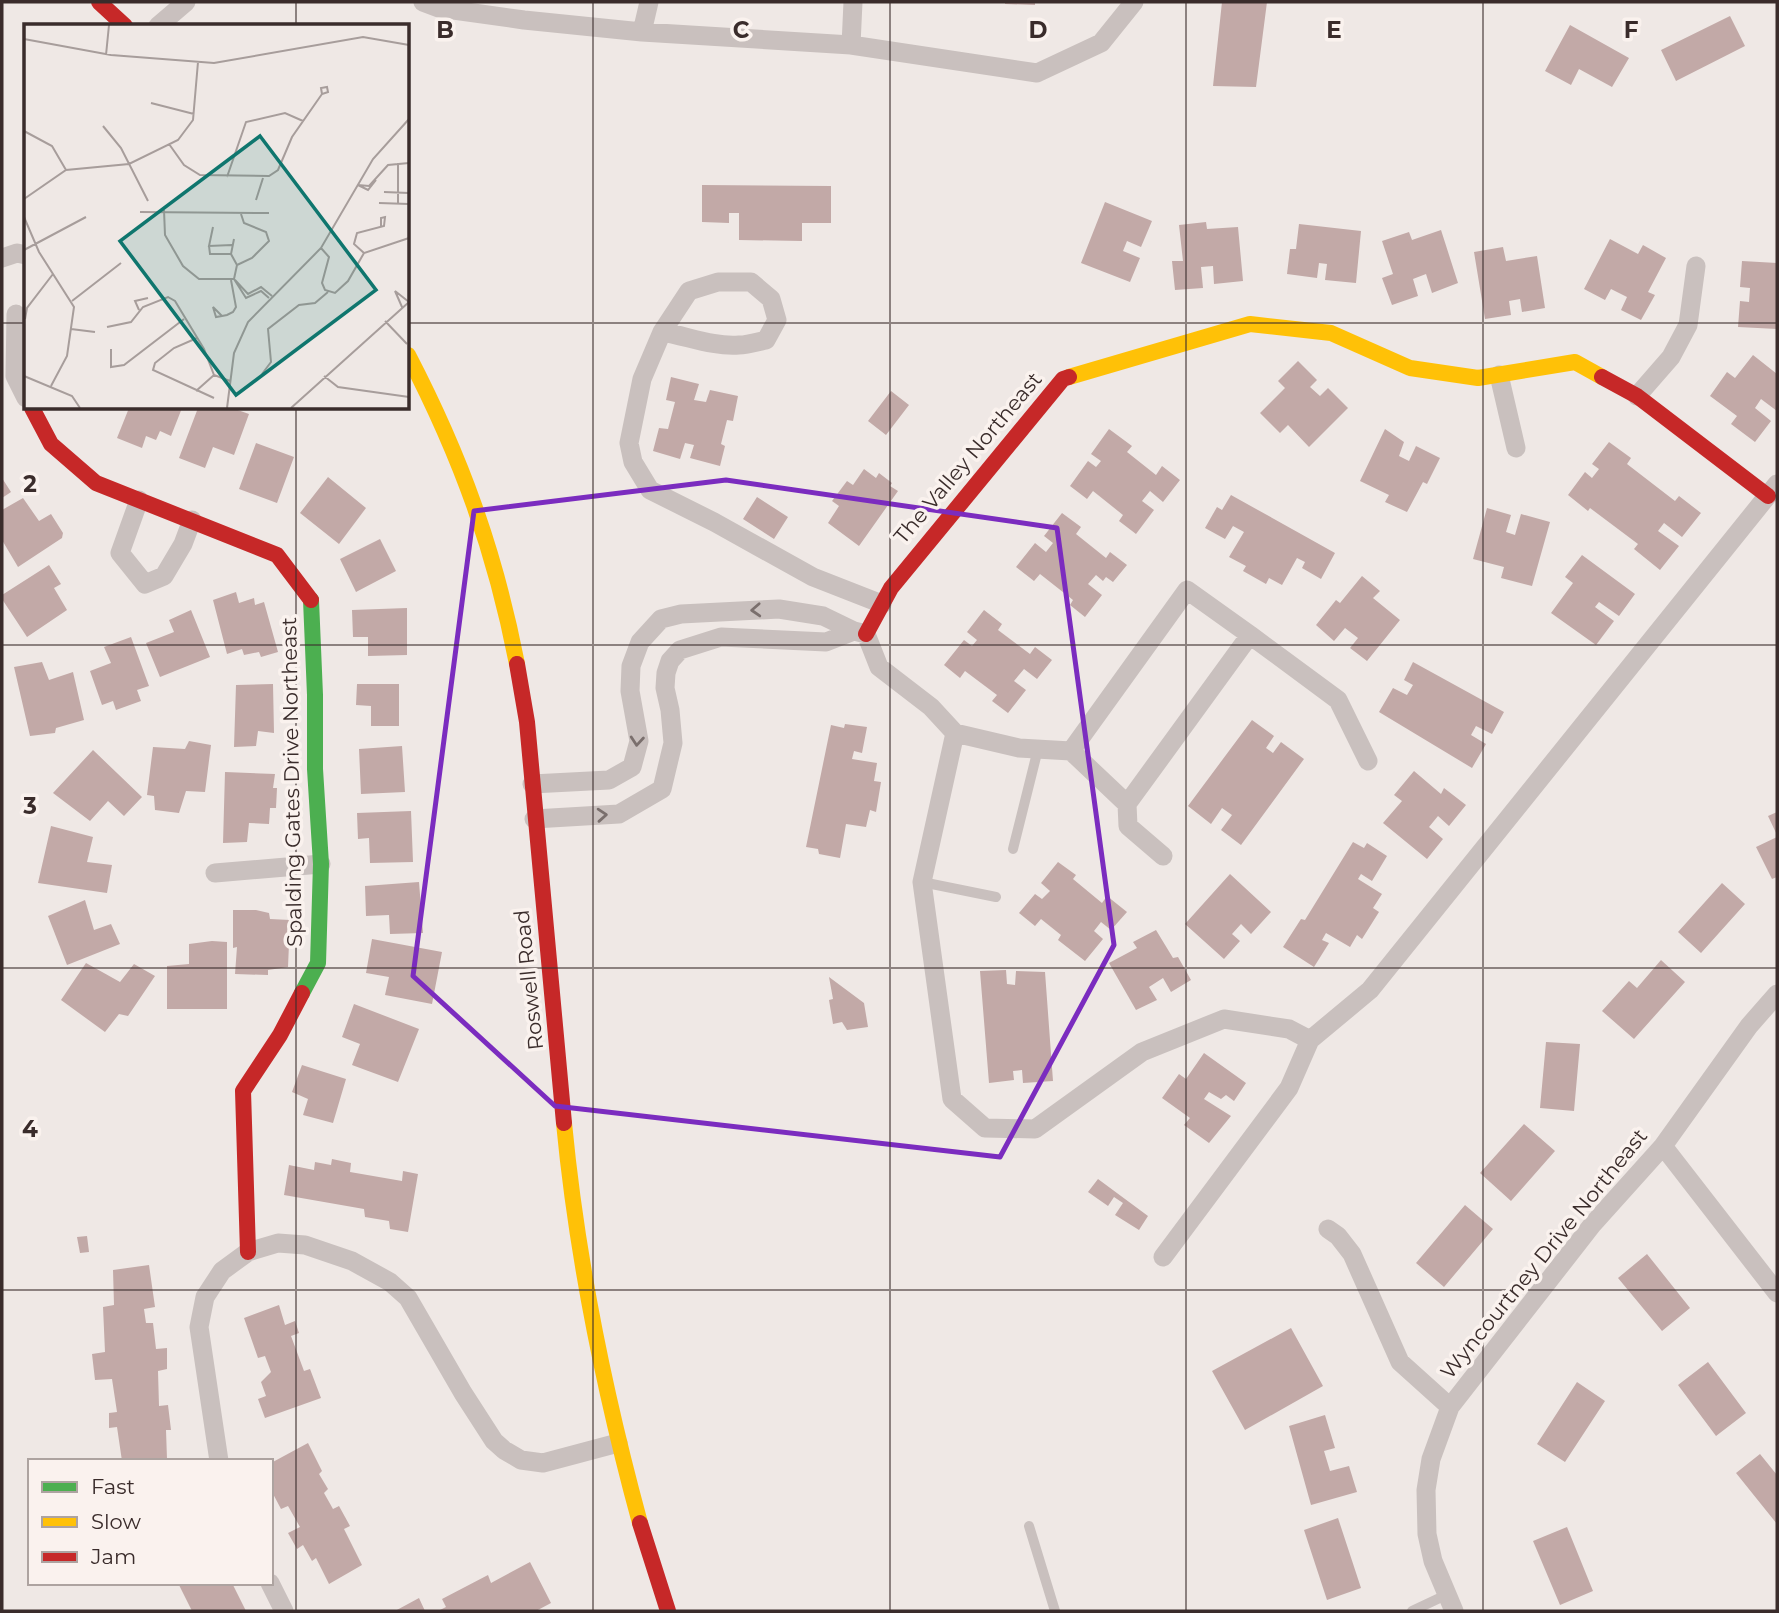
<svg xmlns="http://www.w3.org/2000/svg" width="1779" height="1613" viewBox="0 0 1779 1613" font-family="Montserrat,sans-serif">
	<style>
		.building { fill: #c2a9a7 }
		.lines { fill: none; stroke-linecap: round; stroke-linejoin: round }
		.lane { stroke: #c9c0be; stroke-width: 10 }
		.street { stroke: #c9c0be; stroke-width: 19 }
		.fast { stroke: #4caf50; stroke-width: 16 }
		.slow { stroke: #ffc107; stroke-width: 16 }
		.jam { stroke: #c62828; stroke-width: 16 }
		.oneway { stroke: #7a6f6d }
		.marked { fill: none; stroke: #7b2cbf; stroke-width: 5; stroke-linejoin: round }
		.grid { fill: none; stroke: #3a2c2b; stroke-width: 2; stroke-opacity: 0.55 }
		.labels { text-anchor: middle; stroke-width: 7; stroke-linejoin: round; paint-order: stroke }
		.street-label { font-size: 21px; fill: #3a2c2b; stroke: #faf2ee }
		.inset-road { fill: none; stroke: #a79d9b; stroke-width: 2 }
		.view { fill: #0f766e; fill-opacity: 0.15; stroke: #0f766e; stroke-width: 3.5 }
		.inset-edge { fill: none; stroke: #3a2c2b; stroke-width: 3.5 }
		.grid-label { font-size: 23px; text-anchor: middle; font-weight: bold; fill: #3a2c2b; stroke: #faf2ee; stroke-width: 7; stroke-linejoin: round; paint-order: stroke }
	</style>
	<rect width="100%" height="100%" fill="#efe8e5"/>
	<path class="building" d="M 1005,2 L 1035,2 L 1035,5 L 1005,4 Z
		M 1222,2 L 1267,2 L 1256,87 L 1213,86 Z
		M 1730,16 L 1745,46 L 1676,81 L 1661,50 Z
		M 1570,25 L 1629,58 L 1612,87 L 1579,69 L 1571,85 L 1545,71 Z
		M 702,185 L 831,186 L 831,223 L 802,223 L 802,241 L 739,240 L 739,213 L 729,213 L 729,223 L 702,222 Z
		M 1105,202 L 1152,221 L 1141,247 L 1127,241 L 1123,251 L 1140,258 L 1130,282 L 1081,263 Z
		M 1206,222 L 1207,229 L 1238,227 L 1243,281 L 1214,284 L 1213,266 L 1201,267 L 1203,288 L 1175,290 L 1172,261 L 1183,261 L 1179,225 Z
		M 1299,224 L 1361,231 L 1356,283 L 1325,280 L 1327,264 L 1319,263 L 1317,278 L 1287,274 L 1290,249 L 1296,249 Z
		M 1441,230 L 1458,283 L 1432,293 L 1426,274 L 1413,279 L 1418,296 L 1392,305 L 1382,278 L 1393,274 L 1382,241 L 1409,232 L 1412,240 Z
		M 1610,239 L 1638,254 L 1643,245 L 1666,258 L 1648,292 L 1655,295 L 1641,320 L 1621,310 L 1627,297 L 1611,289 L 1605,300 L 1584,289 Z
		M 1503,247 L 1506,261 L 1537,256 L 1545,308 L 1522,312 L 1520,299 L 1509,301 L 1511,315 L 1485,319 L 1474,252 Z
		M 1742,261 L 1777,263 L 1777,329 L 1738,327 L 1740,301 L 1749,302 L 1750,288 L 1740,287 Z
		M 1753,355 L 1777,374 L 1777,411 L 1761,399 L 1755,408 L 1771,421 L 1755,442 L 1731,424 L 1737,416 L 1710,396 L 1727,372 L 1735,378 Z
		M 1298,361 L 1317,380 L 1310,387 L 1320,396 L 1328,388 L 1348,408 L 1309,447 L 1288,425 L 1280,433 L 1260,413 L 1285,388 L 1278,381 Z
		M 671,377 L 699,384 L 694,400 L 706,402 L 710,390 L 738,396 L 733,421 L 727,420 L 721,444 L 725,446 L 720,466 L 690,458 L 694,445 L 685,443 L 680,459 L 653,451 L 659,428 L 668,429 L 675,402 L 666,400 Z
		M 891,391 L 909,405 L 886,435 L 868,421 Z
		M 129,408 L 182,408 L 171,436 L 160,431 L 156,440 L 146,436 L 142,448 L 117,438 Z
		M 198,408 L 232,408 L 249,414 L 234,455 L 213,447 L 205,468 L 179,458 Z
		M 1109,429 L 1132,446 L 1127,452 L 1156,475 L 1162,466 L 1180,480 L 1163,502 L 1150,491 L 1142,501 L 1154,510 L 1136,534 L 1119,521 L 1123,515 L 1093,491 L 1087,499 L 1070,486 L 1088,461 L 1096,467 L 1101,461 L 1091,454 Z
		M 1385,429 L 1404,442 L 1399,456 L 1409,461 L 1416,446 L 1440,458 L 1427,484 L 1423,482 L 1407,512 L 1385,502 L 1389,495 L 1360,481 Z
		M 1609,442 L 1631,458 L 1627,464 L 1675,501 L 1679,496 L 1701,513 L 1682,537 L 1664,523 L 1658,531 L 1679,546 L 1660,570 L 1634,549 L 1638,544 L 1590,508 L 1588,511 L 1568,495 L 1585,472 L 1592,478 L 1599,469 L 1592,464 Z
		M 256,443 L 294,457 L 277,503 L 239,489 Z
		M 864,469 L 876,478 L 879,473 L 892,483 L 890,486 L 898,491 L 859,546 L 828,523 L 839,506 L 832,501 L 847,481 L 853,485 Z
		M 328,477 L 366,508 L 339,544 L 300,513 Z
		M 2,478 L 11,492 L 2,498 Z
		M 1231,495 L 1335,553 L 1321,579 L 1302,568 L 1305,562 L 1297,558 L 1282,585 L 1269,578 L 1266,584 L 1243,571 L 1246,566 L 1229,557 L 1244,532 L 1233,526 L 1225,539 L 1205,528 L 1217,507 L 1222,510 Z
		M 757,497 L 788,517 L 774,539 L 743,519 Z
		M 23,498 L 39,521 L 51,514 L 63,533 L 62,538 L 18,567 L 2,540 L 2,510 Z
		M 1487,508 L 1511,515 L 1506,532 L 1515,535 L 1521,514 L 1550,522 L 1532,586 L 1501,578 L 1504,567 L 1473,559 Z
		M 1062,513 L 1081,527 L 1076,534 L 1106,558 L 1110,552 L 1127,565 L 1113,582 L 1106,577 L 1103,581 L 1096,575 L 1088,584 L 1102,595 L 1085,617 L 1070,605 L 1073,600 L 1040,574 L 1034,581 L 1016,567 L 1035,543 L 1046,552 L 1053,543 L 1044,536 Z
		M 380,539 L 396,571 L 356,592 L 340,559 Z
		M 1582,555 L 1635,594 L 1619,616 L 1599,602 L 1595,607 L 1614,621 L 1596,645 L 1551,613 L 1573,583 L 1565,577 Z
		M 49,565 L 61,584 L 54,588 L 67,610 L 27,637 L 2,599 L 2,595 Z
		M 1362,576 L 1380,591 L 1373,598 L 1400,620 L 1367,661 L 1350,648 L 1358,638 L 1345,628 L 1334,641 L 1316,625 L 1336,600 L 1340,603 Z
		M 236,592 L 239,603 L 254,598 L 255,605 L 264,602 L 278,652 L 261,657 L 259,652 L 244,655 L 242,649 L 227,654 L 213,600 Z
		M 407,608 L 407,655 L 368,656 L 368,637 L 353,637 L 352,610 Z
		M 191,610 L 210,657 L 160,677 L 146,643 L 174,632 L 169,620 Z
		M 984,610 L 1002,624 L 998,630 L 1030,654 L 1035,647 L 1052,660 L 1037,679 L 1024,669 L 1014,681 L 1026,690 L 1008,713 L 992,701 L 997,695 L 965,671 L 960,678 L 944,665 L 964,640 L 972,646 L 977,640 L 967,632 Z
		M 131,637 L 149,686 L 137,690 L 141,701 L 116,710 L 113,701 L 102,705 L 90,671 L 111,663 L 104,647 Z
		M 42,662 L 49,680 L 73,672 L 84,720 L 56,728 L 55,733 L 30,736 L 14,667 Z
		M 1413,662 L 1504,712 L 1492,734 L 1476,726 L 1471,735 L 1486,744 L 1472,768 L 1379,712 L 1393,688 L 1407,695 L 1413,685 L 1404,680 Z
		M 273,684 L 274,733 L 258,731 L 256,746 L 234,747 L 236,685 Z
		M 357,684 L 399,684 L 399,726 L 371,726 L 371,706 L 356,705 Z
		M 1252,720 L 1274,736 L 1266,748 L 1273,753 L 1281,742 L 1304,759 L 1241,845 L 1221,830 L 1232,815 L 1222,808 L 1211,824 L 1188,806 Z
		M 845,724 L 867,727 L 862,753 L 854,751 L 852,759 L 877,763 L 874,781 L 881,782 L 876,812 L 870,810 L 866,827 L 846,824 L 840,858 L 819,854 L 818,849 L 806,847 L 831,725 L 844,728 Z
		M 189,741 L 211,745 L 205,792 L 186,791 L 179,813 L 155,810 L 154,796 L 147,795 L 153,747 L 185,749 Z
		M 402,746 L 405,792 L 361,794 L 359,749 Z
		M 93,750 L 142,797 L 124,816 L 108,801 L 90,821 L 53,793 Z
		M 1414,771 L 1441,794 L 1444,788 L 1466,805 L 1449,826 L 1438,816 L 1429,827 L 1443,839 L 1427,859 L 1383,823 L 1402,801 L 1394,795 Z
		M 225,772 L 275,774 L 273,788 L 277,788 L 276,808 L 270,808 L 269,824 L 249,823 L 247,842 L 223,843 Z
		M 411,811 L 413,862 L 370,863 L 369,838 L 358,839 L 357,813 Z
		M 1777,812 L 1777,835 L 1768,816 Z
		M 51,826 L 93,837 L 87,862 L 112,865 L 107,893 L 38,883 Z
		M 1777,837 L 1777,877 L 1772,879 L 1756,847 Z
		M 1353,842 L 1364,848 L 1367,843 L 1387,856 L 1372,881 L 1361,874 L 1358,879 L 1382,894 L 1373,908 L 1379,912 L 1362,939 L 1357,935 L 1350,947 L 1326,933 L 1322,940 L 1329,943 L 1314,967 L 1283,947 L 1301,919 L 1305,920 Z
		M 1058,862 L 1076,875 L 1073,879 L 1102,903 L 1107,896 L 1127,912 L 1111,930 L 1101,922 L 1094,931 L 1103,939 L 1085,961 L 1058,940 L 1061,935 L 1041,919 L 1035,926 L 1019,913 L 1035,894 L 1042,899 L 1050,891 L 1041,883 Z
		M 1230,874 L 1271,912 L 1251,934 L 1241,924 L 1232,934 L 1240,941 L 1224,959 L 1185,924 Z
		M 419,882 L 423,933 L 390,934 L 389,915 L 366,916 L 365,886 Z
		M 1722,883 L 1745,904 L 1701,953 L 1678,932 Z
		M 85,900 L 94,930 L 111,924 L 120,944 L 67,965 L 48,916 Z
		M 233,910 L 256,910 L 269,913 L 270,919 L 290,920 L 288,967 L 268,970 L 268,975 L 235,974 L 237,947 L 233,948 Z
		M 1156,930 L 1173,958 L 1178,957 L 1191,980 L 1171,992 L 1163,978 L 1149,987 L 1157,1000 L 1136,1010 L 1109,963 L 1137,948 L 1133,942 Z
		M 372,939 L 442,952 L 432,1004 L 385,995 L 389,977 L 366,973 Z
		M 212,941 L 227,942 L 227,1009 L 167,1009 L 167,966 L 189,964 L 189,944 Z
		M 1661,960 L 1685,982 L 1634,1039 L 1602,1011 L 1629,981 L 1637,988 Z
		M 86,963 L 120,982 L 134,964 L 155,976 L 128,1016 L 119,1014 L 105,1032 L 61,1000 Z
		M 1006,970 L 1007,984 L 1015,985 L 1016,971 L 1045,972 L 1053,1081 L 1023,1083 L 1022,1070 L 1013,1071 L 1014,1080 L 989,1083 L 980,971 Z
		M 829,977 L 864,1003 L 868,1027 L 847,1030 L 842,1022 L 833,1024 L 829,1000 L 833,999 Z
		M 354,1004 L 419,1029 L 398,1082 L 352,1065 L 360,1044 L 342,1037 Z
		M 1546,1042 L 1580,1044 L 1574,1111 L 1540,1108 Z
		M 1204,1053 L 1246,1083 L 1234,1101 L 1226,1095 L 1221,1099 L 1209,1092 L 1204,1099 L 1231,1116 L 1209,1143 L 1184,1125 L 1190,1118 L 1162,1098 L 1179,1074 L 1186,1079 Z
		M 302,1065 L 346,1079 L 333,1123 L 303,1115 L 308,1099 L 292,1092 Z
		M 1524,1124 L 1555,1151 L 1511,1201 L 1480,1173 Z
		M 332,1159 L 351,1163 L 350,1172 L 402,1181 L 403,1171 L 418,1174 L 408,1232 L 390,1229 L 389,1221 L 365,1217 L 364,1209 L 284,1195 L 289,1165 L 314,1170 L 315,1162 L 331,1165 Z
		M 1098,1179 L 1148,1216 L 1139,1230 L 1115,1215 L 1123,1203 L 1114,1197 L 1108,1206 L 1088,1192 Z
		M 1465,1205 L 1493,1229 L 1444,1287 L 1416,1263 Z
		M 87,1236 L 89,1252 L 80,1253 L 77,1237 Z
		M 1647,1254 L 1690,1308 L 1662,1331 L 1618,1278 Z
		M 149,1265 L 155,1307 L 144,1309 L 146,1323 L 153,1323 L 156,1349 L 167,1348 L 167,1369 L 158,1371 L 159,1406 L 168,1405 L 171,1430 L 166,1430 L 167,1459 L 166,1461 L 122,1461 L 117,1427 L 109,1428 L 109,1413 L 117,1412 L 112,1379 L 95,1380 L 92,1354 L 105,1352 L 103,1307 L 114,1305 L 113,1270 Z
		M 279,1305 L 285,1325 L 295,1321 L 299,1333 L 291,1336 L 304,1371 L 310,1369 L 321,1398 L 265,1418 L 258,1399 L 266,1396 L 261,1382 L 271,1372 L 265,1356 L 258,1358 L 244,1318 Z
		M 1291,1328 L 1323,1386 L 1245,1430 L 1212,1371 Z
		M 1708,1362 L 1746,1413 L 1716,1436 L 1678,1385 Z
		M 1577,1382 L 1605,1401 L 1565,1462 L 1537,1444 Z
		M 1325,1415 L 1335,1448 L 1324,1451 L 1330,1471 L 1349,1466 L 1357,1492 L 1311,1505 L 1289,1426 Z
		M 308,1443 L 322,1471 L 319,1474 L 328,1489 L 324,1493 L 333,1509 L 339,1506 L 350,1526 L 344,1529 L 362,1565 L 329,1584 L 316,1558 L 312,1561 L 303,1545 L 297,1549 L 288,1533 L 300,1527 L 288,1506 L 281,1509 L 271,1490 L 271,1463 Z
		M 1760,1454 L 1777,1475 L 1777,1524 L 1736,1473 Z
		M 1338,1518 L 1361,1588 L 1327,1600 L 1304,1530 Z
		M 1567,1527 L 1593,1591 L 1560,1605 L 1533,1541 Z
		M 530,1562 L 551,1603 L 536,1611 L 438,1611 L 446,1607 L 442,1599 L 488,1575 L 491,1583 Z
		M 178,1583 L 232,1583 L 246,1611 L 192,1611 Z
		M 419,1598 L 425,1611 L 395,1611 Z"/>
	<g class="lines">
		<path class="lane" d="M 1013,849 L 1038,749
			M 922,882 L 996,897
			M 1029,1526 L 1055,1611
			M 1412,1611 L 1446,1595"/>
		<path class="street" d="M 423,2 L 439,8 L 524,20 L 642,32 L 851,45 L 1037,73 L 1101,43 L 1134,2
			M 158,26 L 186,2
			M 642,32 L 649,2
			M 851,45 L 853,2
			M 2,258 L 17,253 L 26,255
			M 16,314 L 15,376 L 26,398
			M 662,332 C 687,336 713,347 739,345 C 748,345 757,342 766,340 L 777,320 L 771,299 L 751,282 L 718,282 L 689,291 L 662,332 L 642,379 L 629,443 L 633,462 L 650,490 L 714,522 L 813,577 L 882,604
			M 1499,375 L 1516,448
			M 1637,396 L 1671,357 L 1688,325 L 1696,266
			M 139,500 L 120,553 L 145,584 L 164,576 L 183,544 L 192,520
			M 955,733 L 1019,748 L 1071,751 L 1127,804 L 1128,826 L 1163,856
			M 1071,751 L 1187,590 L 1250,635
			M 532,784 L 609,780 L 632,767 L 639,741 L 630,691 L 631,666 L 640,642 L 661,619 L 681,614 L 779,609 L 823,616 L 854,631 L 866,634 L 879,667 L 931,707 L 955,733 L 922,882 L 952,1099 L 985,1128 L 1035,1129 L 1142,1052 L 1224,1019 L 1289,1029 L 1310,1040
			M 1127,804 L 1250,635 L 1338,700 L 1368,761
			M 534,819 L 619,814 L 662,789 L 673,743 L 670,710 L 665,688 L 666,673 L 670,661 L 680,650 L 721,637 L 826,642 L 854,631
			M 215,873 L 321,864
			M 1663,1146 L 1777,1293
			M 1328,1229 L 1338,1236 L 1352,1254 L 1400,1362 L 1450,1407
			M 1163,1257 L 1289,1088 L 1310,1040 L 1370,990 L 1777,484
			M 219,1461 L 199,1327 L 205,1297 L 222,1271 L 248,1252 L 278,1243 L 305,1245 L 352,1261 L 390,1282 L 408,1298 L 463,1393 L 494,1441 L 504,1450 L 521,1460 L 543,1463 L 618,1443
			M 270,1583 L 284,1611
			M 1454,1611 L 1433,1561 L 1427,1534 L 1426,1490 L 1431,1459 L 1450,1407 L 1592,1225 L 1663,1146 L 1749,1026 L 1777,994"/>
		<path class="fast" d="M 302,993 L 318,963 L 321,864 L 315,769 L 315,695 L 311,600"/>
		<path class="slow" d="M 408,355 C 461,457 495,551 517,664
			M 1069,377 L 1250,324 L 1331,333 L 1410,368 L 1478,378 L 1575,362 L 1602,377
			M 564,1123 C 577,1259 604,1391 640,1523"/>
		<path class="jam" d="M 99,2 L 125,26
			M 1602,377 L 1637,396 L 1768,496
			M 32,408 L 51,444 L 96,483 L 277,555 L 311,600
			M 866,634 L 891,588 L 1063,379 L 1069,377
			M 517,664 L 527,722 L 564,1123
			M 248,1252 L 243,1091 L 280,1035 L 302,993
			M 640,1523 L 668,1611"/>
	</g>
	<defs><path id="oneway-chevron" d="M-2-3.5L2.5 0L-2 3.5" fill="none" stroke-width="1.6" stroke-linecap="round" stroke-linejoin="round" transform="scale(1.75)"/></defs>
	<g class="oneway">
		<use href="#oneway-chevron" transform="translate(756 610) rotate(177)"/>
		<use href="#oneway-chevron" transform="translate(637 741) rotate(95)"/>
		<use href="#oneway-chevron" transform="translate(602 815) rotate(-4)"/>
	</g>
	<path class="marked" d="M 726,480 L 1057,528 L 1114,945 L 1000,1157 L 555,1106 L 413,976 L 474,511 Z"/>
	<path class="grid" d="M 296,2 L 296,26M 593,2 L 593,1611M 890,2 L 890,1611M 1186,2 L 1186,1611M 1483,2 L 1483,1611M 2,323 L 26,323M 408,323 L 1777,323M 296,408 L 296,1611M 2,645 L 1777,645M 2,968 L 1777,968M 2,1290 L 1777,1290"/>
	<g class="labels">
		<g class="street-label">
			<text transform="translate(968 458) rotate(-50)" y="7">The Valley Northeast</text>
			<text transform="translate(292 782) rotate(-91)" y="7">Spalding Gates Drive Northeast</text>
			<text transform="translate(529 980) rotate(-96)" y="7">Roswell Road</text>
			<text transform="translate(1544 1254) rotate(-51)" y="7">Wyncourtney Drive Northeast</text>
		</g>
	</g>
	<g transform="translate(24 24)">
		<rect width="385" height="385" fill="#efe8e5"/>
		<path class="inset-road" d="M 0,15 L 87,31 L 190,39 L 339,13 L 385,21M 82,31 L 85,1M 127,79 L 170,90M 79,102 L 97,124 L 124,177M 0,107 L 28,122 L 42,146M 145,120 L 160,141 L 176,151 L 245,152 L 254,146 L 268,113 L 298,70 L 304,68 L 303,63 L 297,64 L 298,70M 203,153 L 222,98 L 261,89 L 279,97M 334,161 L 345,162 L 364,141 L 385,139M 334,161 L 344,166 L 352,156M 360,168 L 385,169M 0,175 L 42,146 L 105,140 L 154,116 L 169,96 L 174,38M 232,176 L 239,154M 355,179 L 385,180M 374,180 L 374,139M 140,186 L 141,211 L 159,242 L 175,255 L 210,255M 116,188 L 245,189M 0,193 L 15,228 L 50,283 L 43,332 L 27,362M 189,203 L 185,222 L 208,221M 210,215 L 207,230 L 213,241M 185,222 L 186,230 L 207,230M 297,224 L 305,233 L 298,259 L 301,266 L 311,269 L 324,257 L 340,229 L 385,214M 0,226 L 62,193M 340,229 L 330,220 L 333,209 L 360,202 L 361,193 L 357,194 L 357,202M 210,255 L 213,241 L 228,234 L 245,217 L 242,208 L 220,199 L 217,190M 210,255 L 222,274 L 237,267 L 245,274M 211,256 L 224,270 L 237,263 L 248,272M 48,277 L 97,239M 378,283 L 371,267 L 385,278M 115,286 L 111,277 L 124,274M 198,292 L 189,283 L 192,293 L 198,292 L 203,291 L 209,288 L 212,283 L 207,256M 1,295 L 3,284 L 29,250M 361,297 L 383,320M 83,303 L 107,298 L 119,283 L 144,273 L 151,277 L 180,325 L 190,351 L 206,357M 47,305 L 71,308M 173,314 L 150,324 L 131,339 L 129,346 L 190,374M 87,325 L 87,343 L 100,341 L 160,295M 238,350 L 247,338 L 244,305 L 275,281 L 291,279 L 304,268M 0,352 L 48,372 L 56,384M 300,352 L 314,363 L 385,373M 172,367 L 190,351M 203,384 L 210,329 L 224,298 L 297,224 L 349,135 L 385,95M 267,384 L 385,278"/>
		<path class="view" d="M 236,112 L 352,266 L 212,371 L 96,217 Z"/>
		<rect width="385" height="385" class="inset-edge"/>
	</g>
	<g class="grid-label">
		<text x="445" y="38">B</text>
		<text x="741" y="38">C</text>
		<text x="1038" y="38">D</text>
		<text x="1334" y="38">E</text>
		<text x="1631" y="38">F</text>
		<text x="30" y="492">2</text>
		<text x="30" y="814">3</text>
		<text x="30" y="1137">4</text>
	</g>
	<rect width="1779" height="1613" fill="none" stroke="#3a2c2b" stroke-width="7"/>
	<rect x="28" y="1459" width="245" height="126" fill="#faf2ee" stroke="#ada3a0" stroke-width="2"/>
	<rect x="42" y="1482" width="35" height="10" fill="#4caf50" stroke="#ada3a0" stroke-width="2"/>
	<text x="91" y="1494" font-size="21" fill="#3a2c2b">Fast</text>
	<rect x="42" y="1517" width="35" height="10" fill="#ffc107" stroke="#ada3a0" stroke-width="2"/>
	<text x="91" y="1529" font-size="21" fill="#3a2c2b">Slow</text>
	<rect x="42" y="1552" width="35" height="10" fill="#c62828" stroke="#ada3a0" stroke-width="2"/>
	<text x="91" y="1564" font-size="21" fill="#3a2c2b">Jam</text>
</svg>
